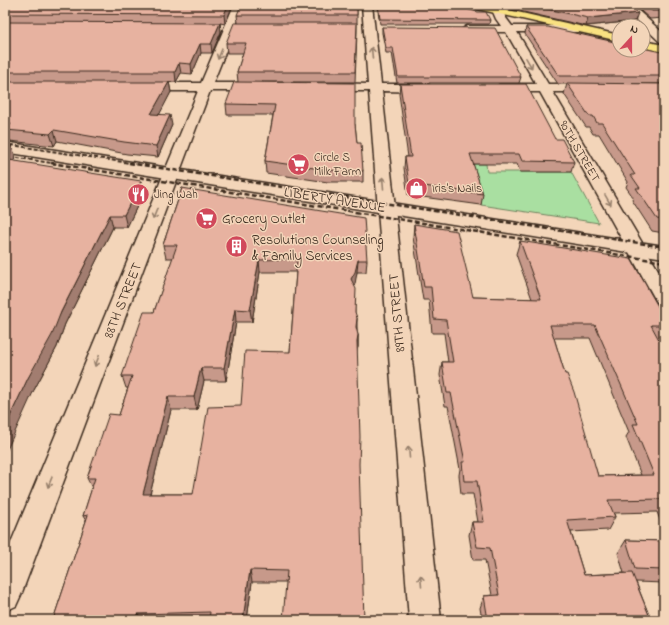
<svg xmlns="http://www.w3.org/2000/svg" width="669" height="625" viewBox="0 0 669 625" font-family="'Indie Flower',sans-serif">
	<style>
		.green { fill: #a9dfa1; stroke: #728460 }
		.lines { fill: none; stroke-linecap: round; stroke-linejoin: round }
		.minor-casing { stroke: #3b2a1e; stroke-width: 3 }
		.tertiary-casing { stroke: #3b2a1e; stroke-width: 3 }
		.primary-casing { stroke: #3b2a1e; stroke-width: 3 }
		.minor { fill: #f3d5b9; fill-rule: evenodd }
		.tertiary { fill: #f3d5b9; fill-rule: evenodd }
		.primary { fill: #f9e181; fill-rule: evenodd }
		.rail-far1 { stroke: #3b2a1e; stroke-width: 2; stroke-dasharray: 4 2; stroke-linecap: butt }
		.rail { stroke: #3b2a1e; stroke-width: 2.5; stroke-dasharray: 5 2.5; stroke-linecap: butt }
		.wall { fill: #c7998a; stroke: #3b2a1e; fill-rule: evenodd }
		.shaded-wall { fill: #a27d70; stroke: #3b2a1e }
		.building { fill: #e7b2a0; stroke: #3b2a1e; fill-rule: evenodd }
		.oneway { stroke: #97806c }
		.labels { text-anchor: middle; stroke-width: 3; stroke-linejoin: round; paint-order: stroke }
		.far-street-label { font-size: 12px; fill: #3b2a1e; stroke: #f3d5b9 }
		.far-poi-label { font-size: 12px; fill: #3b2a1e; stroke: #f3d5b9; text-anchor: start }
		.street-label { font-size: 14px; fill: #3b2a1e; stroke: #f3d5b9 }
		.poi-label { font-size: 14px; fill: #3b2a1e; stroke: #f3d5b9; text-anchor: start }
	</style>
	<rect width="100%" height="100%" fill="#f3d5b9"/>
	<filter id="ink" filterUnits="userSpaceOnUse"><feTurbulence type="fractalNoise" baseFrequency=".025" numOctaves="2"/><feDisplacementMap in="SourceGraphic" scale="8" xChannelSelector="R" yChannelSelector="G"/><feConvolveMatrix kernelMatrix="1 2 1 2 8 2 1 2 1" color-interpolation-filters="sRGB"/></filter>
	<g filter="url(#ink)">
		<path class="green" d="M 468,164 L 486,164 L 487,172 L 571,172 L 599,223 L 481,205 Z"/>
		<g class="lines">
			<defs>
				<path id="minor" d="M 234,5 L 244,5 L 213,83 L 260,83 L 266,87 L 260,91 L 210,91 L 21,595 L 16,606 L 5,611 L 5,557 L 198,91 L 142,91 L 136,87 L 142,83 L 201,83 Z
					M 362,5 L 372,5 L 381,84 L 428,84 L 434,88 L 428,92 L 382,91 L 441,620 L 409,620 L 369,91 L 328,91 L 322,87 L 328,83 L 368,84 Z
					M 490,5 L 500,5 L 506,18 L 512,26 L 578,26 L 583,29 L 578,32 L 517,32 L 548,84 L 594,84 L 600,88 L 594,92 L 553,92 L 664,280 L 664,304 L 657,302 L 654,297 L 540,92 L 500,92 L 494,88 L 500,84 L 536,84 L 506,32 L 467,32 L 462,29 L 467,26 L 501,26 L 496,19 Z
					M 621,5 L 632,5 L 664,34 L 664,43 L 660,42 Z"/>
				<path id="tertiary" d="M 5,142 L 664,246 L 664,258 L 5,152 Z"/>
				<path id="primary" d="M 468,5 L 487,5 L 619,35 L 619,41 L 473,8 Z
					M 643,41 L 664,45 L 664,53 L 643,47 Z"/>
			</defs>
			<use href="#minor" class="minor-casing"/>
			<use href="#tertiary" class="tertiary-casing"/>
			<use href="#primary" class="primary-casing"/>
			<use href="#minor" class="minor"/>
			<use href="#tertiary" class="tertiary"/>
			<use href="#primary" class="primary"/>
			<path class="rail-far1" d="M 5,144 L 136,164
				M 5,156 L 58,164"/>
			<path class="rail" d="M 51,163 L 664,262
				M 129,163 L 664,247"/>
		</g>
		<path class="wall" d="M 5,5 L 233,5 L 225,24 L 220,23 L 221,32 L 212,53 L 201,53 L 192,74 L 181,73 L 176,82 L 169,82 L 171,92 L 159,114 L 172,125 L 158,157 L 127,154 L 57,141 L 54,146 L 10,141 L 7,134 L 5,133 Z
			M 357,5 L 357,32 L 355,82 L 262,82 L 355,124 L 357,143 L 363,171 L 363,182 L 328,182 L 266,173 L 265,161 L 273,115 L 227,115 L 226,104 L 238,82 L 237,72 L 243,53 L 227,53 L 226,43 L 238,23 L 237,15 Z
			M 377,5 L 449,5 L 490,20 L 489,24 L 380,24 Z
			M 508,5 L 629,5 L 635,21 L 586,26 L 510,9 Z
			M 634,5 L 664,5 L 664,18 L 650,19 Z
			M 382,27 L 521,77 L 519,83 L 397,83 L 392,53 L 386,53 L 382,33 Z
			M 526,27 L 664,55 L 664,79 L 663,79 L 662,84 L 608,84 L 664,84 L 664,233 L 652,231 L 632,200 L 633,197 L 626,187 L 628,182 L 599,134 L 593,134 L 589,127 L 586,127 L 564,94 L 567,84 L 558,84 L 525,34 Z
			M 400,84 L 555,139 L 574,162 L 571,172 L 520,172 L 517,164 L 473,164 L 483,194 L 481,205 L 408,195 L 404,168 L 405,157 L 408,157 L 399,94 Z
			M 11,145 L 15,155 L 14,161 L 144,192 L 127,227 L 113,227 L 65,324 L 57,347 L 34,390 Z
			M 182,188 L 367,260 L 366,272 L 357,272 L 354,285 L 355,313 L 357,331 L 358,335 L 358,347 L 286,582 L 252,582 L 247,620 L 53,620 L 86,521 L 83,516 L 92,488 L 87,478 L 119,415 L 128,388 L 126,388 L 122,376 L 154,312 L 173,258 L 166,258 L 163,245 ZM 260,272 L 296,272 L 290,352 L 193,494 L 150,494 L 171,410 L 197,410 L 204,381 L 226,381 L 236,322 L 252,322 Z
			M 414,224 L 473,297 L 532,299 L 516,254 L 520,241 L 664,317 L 664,334 L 662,338 L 658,338 L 664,349 L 664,531 L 657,512 L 614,513 L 615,517 L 608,530 L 571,532 L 584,575 L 624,573 L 618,553 L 626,540 L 664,541 L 664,583 L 636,582 L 651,620 L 482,620 L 480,608 L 484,596 L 492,595 L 485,560 L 473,560 L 469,535 L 472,522 L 478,522 L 473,494 L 461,494 L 459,475 L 460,469 L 448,406 L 445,406 L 440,375 L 442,362 L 448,362 L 444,333 L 432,333 L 429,300 L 423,300 L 413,237 ZM 554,338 L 590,338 L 629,432 L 626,437 L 641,475 L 598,476 L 565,374 Z"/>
		<path class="shaded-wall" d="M 228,5 L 233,5 L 225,24 L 224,15 Z
			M 638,13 L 635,21 L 586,26 L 588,18 Z
			M 220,23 L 221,32 L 212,53 L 211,44 Z
			M 200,44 L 201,53 L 192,74 L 191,64 Z
			M 179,63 L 181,73 L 176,82 L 175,72 Z
			M 169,82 L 171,92 L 154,125 L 151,114 Z
			M 170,115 L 172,125 L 158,157 L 156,146 Z
			M 54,130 L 57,141 L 54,146 L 50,134 Z
			M 11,145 L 15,155 L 13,171 L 9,160 Z
			M 141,181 L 144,192 L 127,227 L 124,215 Z
			M 110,215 L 113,227 L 65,324 L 57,347 L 34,390 L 5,454 L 5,427 L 28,378 Z
			M 259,260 L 260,272 L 252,322 L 250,310 Z
			M 358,260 L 357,272 L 355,284 L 351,291 L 351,279 Z
			M 235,309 L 236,322 L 226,381 L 224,368 Z
			M 357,318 L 357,331 L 356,327 Z
			M 358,335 L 358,347 L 356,354 L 357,341 Z
			M 201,368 L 204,381 L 197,410 L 194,397 Z
			M 168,397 L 171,410 L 147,506 L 143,494 Z
			M 250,570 L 252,582 L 247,620 L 243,620 Z
			M 138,614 L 141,620 L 137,620 Z"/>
		<path class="building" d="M 5,5 L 228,5 L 224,15 L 5,14 Z
			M 241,5 L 357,5 L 357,15 L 237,15 Z
			M 378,5 L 449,5 L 478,12 L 486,12 L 490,20 L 380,19 Z
			M 529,5 L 629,5 L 638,13 L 588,18 Z
			M 645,5 L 664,5 L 664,11 L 652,11 Z
			M 5,22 L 220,23 L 211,44 L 200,44 L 191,64 L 179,63 L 175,72 L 5,72 Z
			M 234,23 L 357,23 L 355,72 L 237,72 L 246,43 L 226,43 Z
			M 382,27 L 495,28 L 521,77 L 398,77 L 393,48 L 386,48 Z
			M 526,27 L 548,27 L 619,43 L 619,50 L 643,50 L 643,48 L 661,52 L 664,55 L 664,72 L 660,72 L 664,76 L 559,76 Z
			M 5,82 L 169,82 L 151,114 L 170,115 L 156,146 L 124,142 L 54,130 L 50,134 L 6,130 L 11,124 L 5,123 Z
			M 234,82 L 355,83 L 355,124 L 357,143 L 361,143 L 363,171 L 328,170 L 265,161 L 275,105 L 226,104 Z
			M 567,83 L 664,84 L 664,220 L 657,219 L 636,188 L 640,188 L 631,175 L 635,175 L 602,123 L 597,123 L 593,116 L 589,116 Z
			M 400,84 L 526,84 L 555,139 L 562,139 L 574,162 L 522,161 L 519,154 L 470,154 L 483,194 L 409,184 L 405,157 L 411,157 Z
			M 5,144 L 11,145 L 9,160 L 141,181 L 124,215 L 110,215 L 61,312 L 52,335 L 28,378 L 5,427 Z
			M 182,188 L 364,218 L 367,260 L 358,260 L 355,272 L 351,279 L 356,289 L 355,312 L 357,318 L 356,327 L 358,335 L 357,341 L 360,437 L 359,464 L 364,620 L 283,620 L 287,571 L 250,570 L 243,620 L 209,620 L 210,612 L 138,614 L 137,620 L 53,620 L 88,515 L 83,516 L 95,478 L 87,478 L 109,414 L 119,415 L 132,376 L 122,376 L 144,312 L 154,312 L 177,245 L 163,245 ZM 297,259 L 290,352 L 245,351 L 241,406 L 208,407 L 193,494 L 143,494 L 168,397 L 194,397 L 201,368 L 224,368 L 235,309 L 250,310 L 259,260 Z
			M 414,224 L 457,231 L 473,297 L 541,299 L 520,241 L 631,259 L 664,317 L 664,325 L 651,325 L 664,349 L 664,499 L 608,500 L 615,517 L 567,520 L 584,575 L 632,573 L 651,620 L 488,620 L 484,596 L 499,595 L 490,548 L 477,547 L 472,522 L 484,522 L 477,481 L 464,481 L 462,462 L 465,462 L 451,393 L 447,393 L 442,362 L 453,362 L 446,320 L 434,319 L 431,287 L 424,287 ZM 550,325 L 595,325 L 638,424 L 633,424 L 654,475 L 598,476 L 574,392 L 567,374 L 565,374 Z
			M 626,540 L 664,541 L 664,570 L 635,569 Z"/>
		<defs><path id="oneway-shaft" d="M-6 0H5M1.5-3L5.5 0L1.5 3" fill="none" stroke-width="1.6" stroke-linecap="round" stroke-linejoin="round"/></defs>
		<g class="oneway">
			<use href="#oneway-shaft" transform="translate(372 53) rotate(-95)"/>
			<use href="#oneway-shaft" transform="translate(220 54) rotate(112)"/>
			<use href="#oneway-shaft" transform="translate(529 63) rotate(60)"/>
			<use href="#oneway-shaft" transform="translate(383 183) rotate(-95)"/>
			<use href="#oneway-shaft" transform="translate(608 200) rotate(60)"/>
			<use href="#oneway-shaft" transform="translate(155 214) rotate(112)"/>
			<use href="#oneway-shaft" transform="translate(97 361) rotate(112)"/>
			<use href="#oneway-shaft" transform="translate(409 452) rotate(-95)"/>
			<use href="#oneway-shaft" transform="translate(50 482) rotate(112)"/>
			<use href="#oneway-shaft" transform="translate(421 581) rotate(-95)"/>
		</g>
	</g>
	<defs>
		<symbol id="supermarket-disc" viewBox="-11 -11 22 22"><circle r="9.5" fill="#d1495b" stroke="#f3d5b9"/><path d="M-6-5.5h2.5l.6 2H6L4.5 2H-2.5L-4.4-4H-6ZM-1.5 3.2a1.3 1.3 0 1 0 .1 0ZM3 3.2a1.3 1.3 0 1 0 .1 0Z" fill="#fff"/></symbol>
		<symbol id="shop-disc" viewBox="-11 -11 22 22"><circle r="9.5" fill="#d1495b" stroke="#f3d5b9"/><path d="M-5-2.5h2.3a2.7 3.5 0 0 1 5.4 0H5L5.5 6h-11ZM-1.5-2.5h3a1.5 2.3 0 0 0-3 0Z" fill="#fff"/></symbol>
		<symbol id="restaurant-disc" viewBox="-11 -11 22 22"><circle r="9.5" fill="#d1495b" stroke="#f3d5b9"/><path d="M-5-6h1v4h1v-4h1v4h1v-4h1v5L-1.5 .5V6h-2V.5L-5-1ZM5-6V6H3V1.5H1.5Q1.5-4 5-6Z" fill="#fff"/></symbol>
		<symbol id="building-disc" viewBox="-11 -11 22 22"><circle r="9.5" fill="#d1495b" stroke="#f3d5b9"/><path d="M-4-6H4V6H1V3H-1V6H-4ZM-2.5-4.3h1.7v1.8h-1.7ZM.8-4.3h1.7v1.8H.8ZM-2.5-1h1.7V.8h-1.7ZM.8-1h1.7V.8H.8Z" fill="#fff"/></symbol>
	</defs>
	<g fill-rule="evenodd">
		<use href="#supermarket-disc" x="286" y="152" width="25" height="25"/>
		<use href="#shop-disc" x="404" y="176" width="25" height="25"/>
		<use href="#restaurant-disc" x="126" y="182" width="25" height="25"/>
		<use href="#supermarket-disc" x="194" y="206" width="25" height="25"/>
		<use href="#building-disc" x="224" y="234" width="25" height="25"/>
	</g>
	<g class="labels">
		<g class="far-street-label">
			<text transform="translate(580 151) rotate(60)" y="4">90TH STREET</text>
		</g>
		<g class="far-poi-label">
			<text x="314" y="161">Circle S<tspan x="314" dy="14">Milk Farm</tspan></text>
			<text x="432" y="192">Iris's Nails</text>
			<text x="154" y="198">Jing Wah</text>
		</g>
		<g class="street-label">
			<text transform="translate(335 199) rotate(9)" y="5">LIBERTY AVENUE</text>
			<text transform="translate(122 300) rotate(-68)" y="5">88TH STREET</text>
			<text transform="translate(396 313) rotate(-95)" y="5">89TH STREET</text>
		</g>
		<g class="poi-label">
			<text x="222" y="223">Grocery Outlet</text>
			<text x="252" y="244">Resolutions Counseling<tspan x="252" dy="16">&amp; Family Services</tspan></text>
		</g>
	</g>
	<rect width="669" height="625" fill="none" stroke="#f3d5b9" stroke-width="20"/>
	<rect x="10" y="10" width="649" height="605" fill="none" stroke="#3b2a1e" stroke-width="1.5" filter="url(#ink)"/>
	<g transform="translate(631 38) rotate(21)"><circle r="19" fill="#f3d5b9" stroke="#a9917b"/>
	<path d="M0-3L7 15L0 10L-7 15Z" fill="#d1495b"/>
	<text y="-6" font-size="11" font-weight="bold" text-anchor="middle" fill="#3b2a1e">N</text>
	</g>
</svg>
